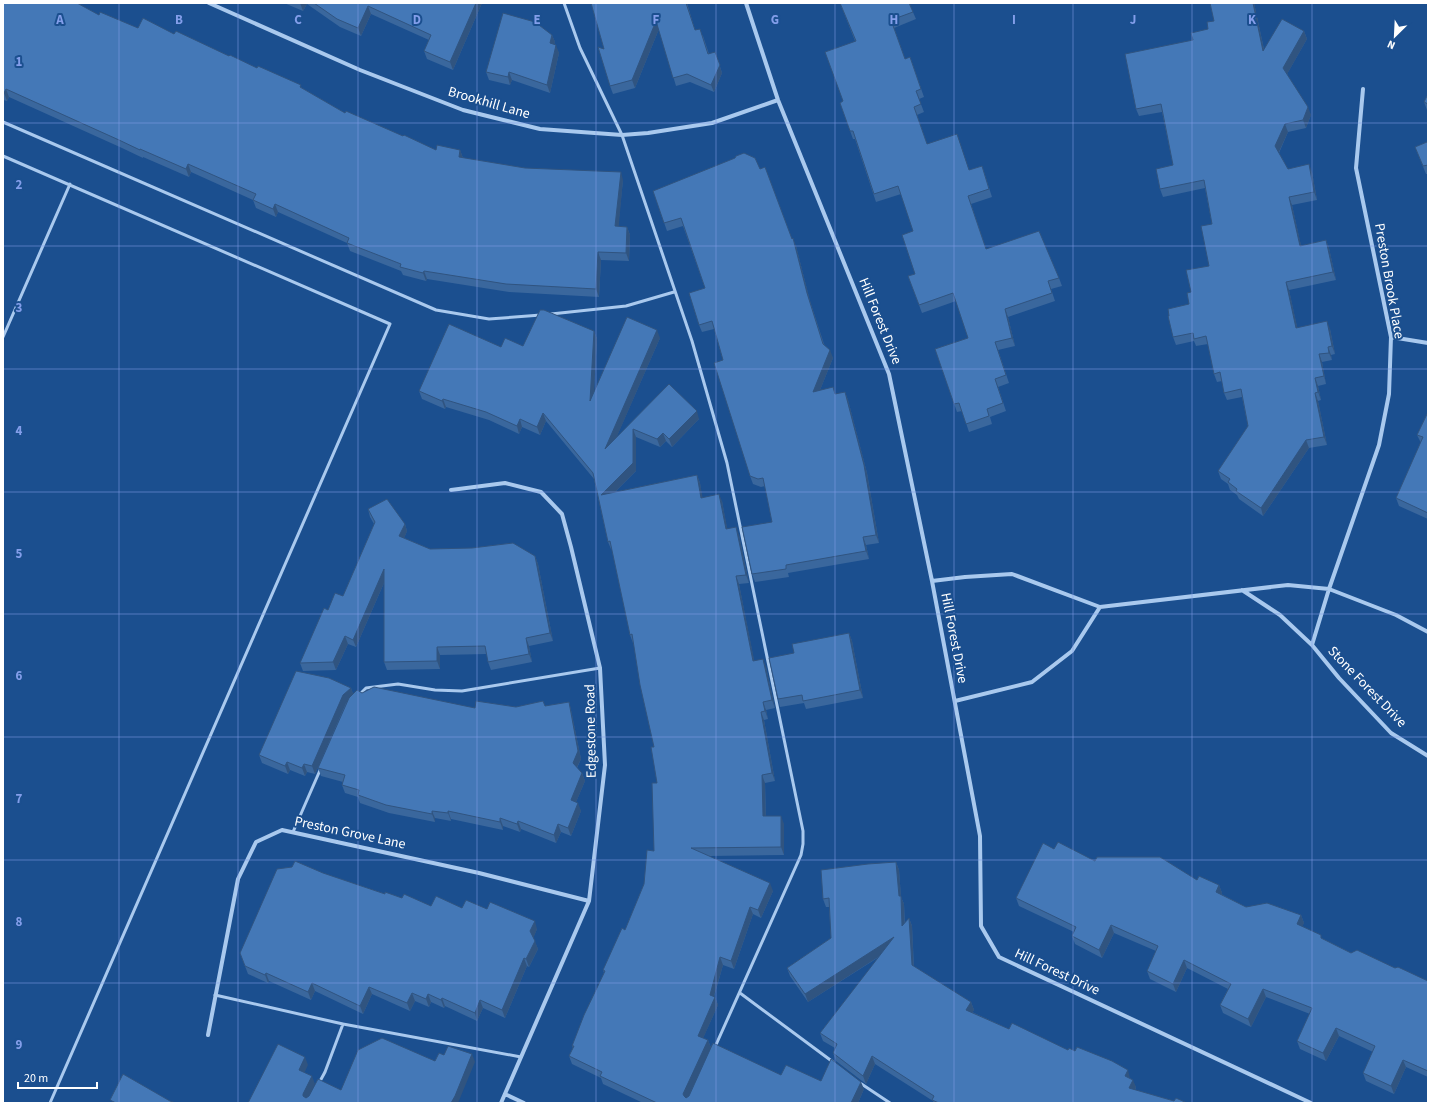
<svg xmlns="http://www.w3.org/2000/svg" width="1431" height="1106" font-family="'Source Sans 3',sans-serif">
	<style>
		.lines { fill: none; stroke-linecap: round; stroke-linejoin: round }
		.service { stroke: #a9c9ee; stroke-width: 3 }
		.minor { stroke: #a9c9ee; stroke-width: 4 }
		.wall { fill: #3a679d }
		.shaded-wall { fill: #305480 }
		.building { fill: #4478b7; stroke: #305480 }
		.grid { fill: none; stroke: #839eea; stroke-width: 1; stroke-opacity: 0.55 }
		.labels { text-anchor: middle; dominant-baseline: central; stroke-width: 4; stroke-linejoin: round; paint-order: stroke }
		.street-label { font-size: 14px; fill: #fff; stroke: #1b4f8f }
		.grid-label { font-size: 13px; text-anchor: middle; font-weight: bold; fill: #839eea; stroke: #1b4f8f; stroke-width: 4; stroke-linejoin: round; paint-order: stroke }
	</style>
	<rect width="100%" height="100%" fill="#1b4f8f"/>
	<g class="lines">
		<!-- service -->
		<path class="service" d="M564,3l16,45 42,87 70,206 35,122 76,368v13l-2,11 -86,192
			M3,122l433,188 53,9 52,-4
			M3,156l387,168 -340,779
			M551,314l75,-8 48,-14
			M3,337l67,-153
			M359,695l7,-7 32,-4 37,6 27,1 138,-23
			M293,832l28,-64
			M740,993l93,69
			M215,995l128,29 178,33
			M319,1083l6,-11 18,-48
			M860,1083l30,20"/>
		<!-- minor -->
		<path class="minor" d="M209,3l151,67 103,40 77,19 82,6 26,-2 64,-10 66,-23
			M746,3l32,97 111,274 43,207 48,255 1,90 18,31 312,146
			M1391,337l37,6
			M451,490l54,-7 36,9 21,22 9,33 29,121 5,97 -16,136 -88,202
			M932,581l33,-4 47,-3 88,33 188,-22 41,4 67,26 32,17
			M1242,590l38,25 32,30 27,33 52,55 37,23
			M1312,645l17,-56 50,-144 10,-51 2,-57 -35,-169 7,-79
			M955,701l77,-19 40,-31 28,-44
			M208,1035l30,-156 18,-37 26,-12 197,43 110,28
			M505,1094l19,9"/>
	</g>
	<!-- wall -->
	<path class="wall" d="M3,3l96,12 39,13 36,6 55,22 73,32 43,25 91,37h24l3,8 62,10 98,12 -5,47h9l3,8 -1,26 -28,-1 -2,37 -90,-5 -82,-13 -1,2 -23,-6 -2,-4 -51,-20 -3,-8 -69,-31 -2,5 -20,-9 -3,-8 -62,-28 -2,5 -46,-20v1l-21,-10 -113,-51 -2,4 -4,-1z
		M284,3h198l-29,67 -26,-11 -3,-8 5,-11 -58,-26 -10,22 -21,-9 -33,-23 -4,7z
		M591,3h96l8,27 8,6 6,18 9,6 4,13 -8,19 -24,-10 -14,4 -17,-57 -24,59 -22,6 -3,-8 -6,-37z
		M840,3h69l7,16 -22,9 11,31 5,-2 14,40 -5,2 5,13 -7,3 10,29 42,26 13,-4 10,31 -21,7 15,45 73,29 3,8 -11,3 4,12 -47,16 7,29 -17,4 11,33 -11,4 8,24 -16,6 2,7 -23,8 -7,-21 -5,1 -22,-63 33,-11 -12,-37 -34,12 -14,-37 7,-2 -2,-43 -12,-37 -25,8 -21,-63h-2l-13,-36 3,-2 12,-60z
		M1210,3h44l10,46 40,-18 3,8 -20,35 24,41 -5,13 -18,4 -9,21 9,16 24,3 5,28 -25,5 9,41 25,-6 3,8 7,32 -47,10 8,37 33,2 5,25 -4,1 1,5 -10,2 4,22 -8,2 3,14 -3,1 9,44 -18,3 -46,68 -24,-17 -2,-4 -7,-5 -2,-6 -7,-5 -3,-8 30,-45 -6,-29 -15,3 -3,-7 -2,-12 -5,1 -3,-8 -6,-30 -12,2 -2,-5 -18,4 -3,-8 16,-33 2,-12 18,-26 3,-42 -7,-36 -42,9 -3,-8 13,-24 -11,-53 -23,4 -3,-7 57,-69 15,-11 6,-8z
		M552,35l3,7 -1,2 5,9 -9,40 -38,-13 -2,5 -21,-5 -3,-8z
		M1428,94v16h-1l-3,-8z
		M1428,139v35h-2l-11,-27 12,-5z
		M760,169l32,70 4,7 14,55 14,43 9,14 -13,32 16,4 9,-2 3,8 19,73 12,70 -13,2 3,14 -81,14 1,4 -34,5 -3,-8 20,-52 -7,-36 -4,1 -8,-3 -3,-8 -27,-116 -9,-31 -12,3 -3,-7 6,-37 -22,-62 -16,5 -14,-40z
		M594,331l3,8 -3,53 66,-54 -44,100 53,-54 30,35 -27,28 -6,-6 -6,6 -24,-10v34l-21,21 82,-17 3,8 2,14 20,4 5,28 12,6 10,48 -10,1 15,77 12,6 9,41 -9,2 2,9 -4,1 11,61 -10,2 1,33 18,8v31l-75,1 64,35 -12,27 -8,-4 -19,55 -11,-4 -9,32h1l3,8 -15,33 5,2 3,8 70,27 40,6 43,8 -6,14h-215l-40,-19 -2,-6 -29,-14 -3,-8 4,-8 -1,-2 32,-73 -1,-3 22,-40 19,-46 10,-33 3,-68 -3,-36 -20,-104h-1l-3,-8 -18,-86h-1l-3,-7 -14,-63 -48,-58 -6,14 -18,-8 -3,7 -30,-14 -43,-13 -1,2 -23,-10 -3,-8 82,-44 22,-1z
		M1428,412v107l-29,-13 -3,-8 25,-55 -4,-8z
		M368,509l37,15 2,7 -3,7 26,11 105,7 3,8 15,77 -24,5 3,16 -41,8 -3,-8 -1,-8 -47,1v14l-53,1 -3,-8v-79l-28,64 -8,-3 -12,26 -33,1 -3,-8 28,-53 15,-14 31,-72 -4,-7z
		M849,633l3,8 11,57 -57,11 -2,-6 -24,4 -2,-8 16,-46z
		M351,688l2,6 9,-1 113,15 41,-1 27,-6 2,5 24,-4 2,8 10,49 -4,9 5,5 3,8 -9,21 5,9 -10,25 -10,-4 -5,11 -35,-14 -1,3 -17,-6v4l-52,-11v2l-16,-3v4l-46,-9 -29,-10 -2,-6 -13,-4 -3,-8 1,-3 -22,-6 -3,-8 29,-66 -32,72 -8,-2 -2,4 -15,-6 -2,4 -26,-11 -3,-8z
		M1054,849l41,12 102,19 22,5 3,8 -1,1 25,13 55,8 3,8 -2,3 21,13 28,14 44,15 33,13v96l-22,-10 -12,27 -28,-13 -3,-8 10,-21 -34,-16 -13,25 -26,-12 -3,-8 13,-27 -44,-17 -15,30 -28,-14 -3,-8 8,-16 -41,-21 -11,24 -26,-13 -3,-8 9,-20 -42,-18 -12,25 -27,-14 -3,-8 2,-4 -55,-26 -3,-8z
		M896,862l3,8 2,27 3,7 1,20 4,-6 3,8 2,41 57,35 3,8 -2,2 37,17 59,21 62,28 6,9 -1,3 39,11 13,2h-253l-1,-2 -58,-37 -9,20 -30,-23 -3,-8 2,-5 -12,-7 -3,-8 59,-76 -71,45 -18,-26 -3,-8 44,-30 -2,-31h-3l-3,-8z
		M323,873l62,21 46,12 31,2 25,1 50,20 -4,9 5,11 -9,18 -2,-1 -22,52 -22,-10 -6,13 -32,-15 -1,2 -13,-6 -2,5 -14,-6 -5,10 -38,-17 -9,20 -48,-23 -4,9 -42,-19 -1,2 -20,-9 -8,-21z"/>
	<!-- shaded-wall -->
	<path class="shaded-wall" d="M300,3h6l1,1 -4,7z
		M476,3h6l-29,67 -3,-8z
		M1253,3h1l12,56 -3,-8z
		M368,6l3,8 -10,22 -3,-8z
		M656,21l3,8 -24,59 -3,-8z
		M1304,31l3,8 -21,37 -3,-8z
		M552,35l3,7 -3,9 -2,-8z
		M556,45l3,8 -9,40 -3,-8z
		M715,52l7,21 -8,19 -3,-7z
		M509,72l3,8 -2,5 -2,-8z
		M6,89l3,8 -2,4 -3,-8z
		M1308,107l3,8 -5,13 -3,-8z
		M1285,124l3,8 -10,22 -3,-8z
		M460,150l3,8 -4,-1z
		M188,164l3,8 -2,5 -3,-8z
		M1309,164l3,8 5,28 -3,-8z
		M621,172l2,8 -5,54 -3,-8z
		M1289,197l3,8 11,49 -3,-8z
		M275,204l3,8 -2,5 -3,-8z
		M627,227l3,8 -1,26 -3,-8z
		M793,238l3,8 14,55 16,51 -19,-59z
		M1326,240l3,8 7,32 -3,-8z
		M598,252l3,8 -2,37 -3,-8z
		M424,271l3,8 -1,2 -3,-8z
		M1286,282l3,8 10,45 -3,-7z
		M1005,309l3,8 7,29 -3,-8z
		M1327,321l3,8 5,25 -3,-8z
		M657,330l3,8 -52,119 -3,-8z
		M594,331l3,8 -4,70 -3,-8z
		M1328,347l3,8 1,5 -3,-7z
		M830,350l3,8 -17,42 -3,-8z
		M1319,354l3,8 4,22 -2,-8z
		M1315,378l3,8 3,14 -3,-8z
		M845,392l3,8 19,73 12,70 -3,-8z
		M1315,393l3,8 9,44 -3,-8z
		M443,399l3,8 -1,2 -3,-8z
		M697,411l2,8 -27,28 -3,-8z
		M543,413l3,8 -6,14 -3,-8z
		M520,419l2,8 -3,7 -2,-8z
		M633,429l3,8v34l-32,32 -3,-8z
		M663,433l3,8 -6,6 -3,-8z
		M1306,440l3,8 -46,68 -2,-8z
		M697,475l3,8 4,22 -3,-7z
		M719,494l3,7 7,36 -3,-8z
		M405,524l2,7 -5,13 -3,-8z
		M736,527l3,8 10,48 -3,-8z
		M863,537l3,8 3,14 -3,-8z
		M535,556l3,8 15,77 -3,-8z
		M384,569l3,7 -31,71 -3,-7z
		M736,576l3,8 17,85 -3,-8z
		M849,633l3,8 11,57 -3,-8z
		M345,636l3,8 -12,26 -3,-8z
		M526,638l3,8 3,16 -3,-8z
		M437,647l3,8v14l-3,-8z
		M763,659l3,8 9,41 -3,-8z
		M351,688l3,8 -8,7 -31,71 -3,-8 31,-71z
		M569,702l2,8 10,49 -6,12 -2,-8z
		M763,702l3,8 2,9 -3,-8z
		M761,712l3,8 11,61 -3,-8z
		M287,762l3,8 -2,4 -3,-8z
		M304,764l3,8 -2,4 -3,-8z
		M582,773l3,8 -11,26 -3,-7z
		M762,775l3,8 1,41 -3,-8z
		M578,803l3,8 -10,25 -3,-8z
		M432,811l3,7v4l-3,-8z
		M448,811l3,8v2l-3,-8z
		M781,816l3,8v31l-3,-8z
		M500,818l3,8v4l-3,-8z
		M518,821l3,8 -1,3 -3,-8z
		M558,824l3,8 -5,11 -2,-8z
		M896,862l3,8 2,27 3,7 1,30 -3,-8 -3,-30z
		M770,883l3,8 -12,27 -3,-8z
		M1219,885l3,8 -3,7 -3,-8z
		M750,907l3,7 -19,55 -3,-8z
		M1301,915l3,8 -4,9 -3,-8z
		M909,918l3,8 2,47 -2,-8z
		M535,921l2,8 -4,10 -3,-8z
		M1111,925l3,8 -12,25 -3,-8z
		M894,937l3,8 -89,57 -3,-8z
		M535,941l3,8 -9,18 -3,-8z
		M720,957l3,8 -11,38 -2,-8z
		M524,958l3,8 -22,52 -3,-8z
		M1184,960l3,8 -11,24 -3,-8z
		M266,973l3,8 -1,2 -3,-8z
		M312,983l3,8 -4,9 -3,-8z
		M369,987l3,7 -9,20 -3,-8z
		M1263,989l3,8 -15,30 -3,-8z
		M412,993l3,8 -5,10 -3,-8z
		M428,994l3,8 -2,5 -3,-8z
		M715,997l3,8 -17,38 -3,-7z
		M442,998l3,8 -1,2 -3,-8z
		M480,1000l3,8 -6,13 -2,-8z
		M971,1002l3,8 -5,8 -3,-8z
		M1336,1028l3,8 -13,25 -3,-8z
		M708,1040l3,8 -25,54 -2,-6 -1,-2z
		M472,1054l3,8 -17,41h-7z
		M872,1056l3,8 -9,20 -3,-8z
		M305,1057l3,8 -6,13 -3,-8z
		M1403,1060l3,7 -12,27 -3,-8z
		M1128,1070l2,8 -5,-2z
		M312,1076l3,8 -9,18 -3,-6v-2z
		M1133,1080l3,7 -4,9 -3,-8z
		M861,1082l3,7 -6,14h-7z"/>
	<!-- building -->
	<path class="building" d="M3,3h74l22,12 1,-3 38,16 5,-10 31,16 2,-3 53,25 1,-1 27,13 1,-2 43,19 -1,2 45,26 1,-2 57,25 1,-1 32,15 1,-5 23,5 -1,7 66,11 96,4 -6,54 12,1 -1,26 -28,-1 -2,37 -90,-5 -82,-13 -1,2 -23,-6 1,-3 -54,-21 2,-5 -74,-34 -2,5 -20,-9 3,-6 -68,-30 -2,5 -46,-20v1l-21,-10 -113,-51 -2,4h-1z
		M314,3h162l-26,59 -26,-11 7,-16 -63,-29 -10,22 -21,-9z
		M591,3h95l9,27 5,-1 8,25 7,-2 5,13 -9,20 -24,-11 -14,4 -17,-57 -24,59 -22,6 -12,-39 6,2z
		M840,3h69l4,9 -22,8 14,39 5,-2 11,32 -5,2 5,13 -7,3 13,37 30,-10 12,36 13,-4 7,23 -21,7 18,53 53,-18 20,47 -11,3 4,12 -47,16 7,29 -17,4 11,33 -11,4 8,24 -16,6 2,7 -23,8 -7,-21 -5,1 -19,-55 33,-11 -15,-45 -34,12 -11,-29 7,-2 -13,-39 11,-4 -15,-45 -24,8 -21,-63h-3l-10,-28 3,-2 -18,-49 31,-11z
		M1210,3h43l10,48 19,-32 22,12 -21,37 25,39 -5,13 -18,4 -10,22 13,23 21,-5 5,28 -25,5 11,49 26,-6 7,32 -47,10 10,46 31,-7 5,25 -4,1 1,6 -10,1 5,22 -9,2 3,14 -3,1 9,44 -18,3 -45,68 -25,-17 1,-2 -9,-7 2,-3 -12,-8 30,-45 -7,-37 -17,4 -4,-21 -6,2 -8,-38 -12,3 -1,-6 -20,4 -5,-21h1l-1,-7 21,-5 -2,-11 4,-1 -5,-22 23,-4 -8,-40 11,-2 -8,-44 -44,9 -4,-20 17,-4 -12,-61 -25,5 -11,-55 68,-14 -2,-7 17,-4 -1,-7 7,-1z
		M503,13l32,9 17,13 -2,8 6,2 -9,40 -38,-13 -1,5 -22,-5z
		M1428,94v10l-4,-2z
		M1428,139v26l-5,1 -8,-19 12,-5z
		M744,153l11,5 5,11 5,-2 27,72 1,-1 14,55 16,51 7,6 -17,42 20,-5 2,7 10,-2 19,73 12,70 -13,2 3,14 -80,14v4l-34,5 -10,-47 30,-5 -9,-44 -5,1 -8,-3 -36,-113 9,-3 -11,-39 -13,4 -10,-32 16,-5 -24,-70 -17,5 -11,-32 82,-33 1,-2z
		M540,310h4l50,21 -4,70 37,-84 30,13 -52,119 64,-65 28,27 -28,28 -6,-6 -6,6 -24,-10v34l-32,32 96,-20 4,23 18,-4 7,35 10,-2 10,48 -10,1 17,85 10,-2 9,41 -9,2 2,9 -4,1 11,61 -10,2 1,41h18v31l-90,1 79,35 -12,27 -8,-3 -19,54 -11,-4 -10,38 5,2 -17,39 10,4 -25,54 1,2 2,2 3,-2 24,-53 68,32 5,-10 35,16 10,-22 30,23 -10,21h-194l-57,-27 2,-4 -33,-16 5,-10h-2l12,-31 21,-44 -2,-1 19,-42 3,2 19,-46 3,-34 7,1 -2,-68h5l-6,-36h3l-14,-62 -8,-51 -2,1 -20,-94 -2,1 -15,-69 -50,-60 -6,14 -17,-8 -3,7 -31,-14 -43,-13 -1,2 -23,-10 30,-67 52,23 4,-9 18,8z
		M1428,412v101l-32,-15 27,-61 -6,-2z
		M387,499l18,25 -6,12 31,13 42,-1 41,-5 22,13 15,77 -24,5 3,16 -41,8 -3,-16 -48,1v14l-53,1v-93l-31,71 -8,-4 -12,26 -33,1 24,-55 4,2 7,-17 8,3 32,-74 -7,-13z
		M849,633l11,57 -57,11 -1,-6 -24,4 -9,-41 25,-5 -2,-9z
		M296,671l33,7 22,10 -8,7 -31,71 -8,-2 -2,4 -15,-6 -2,4 -26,-11z
		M374,687l101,21 1,-7 40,6 27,-6 2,5 24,-4 9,49 -5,12 9,10 -11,27 7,3 -10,25 -10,-4 -4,11 -36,-14 -1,3 -17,-6v4l-52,-11v2l-16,-2v3l-46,-9 -28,-10 1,-5 -17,-5 3,-10 -27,-7 31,-70 8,-8 5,3z
		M1058,842l37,19 2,-4h63l37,23 2,-4 20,9 -3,7 30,15 21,-4 34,12 -4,9 24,11v3l30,15 6,-3 38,18 3,-1 30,14v90l-25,-11 -12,26 -28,-13 12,-27 -39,-18 -13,25 -26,-12 15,-33 -49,-19 -15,30 -28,-14 11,-21 -47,-24 -11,24 -26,-13 11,-25 -47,-21 -12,25 -27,-14 4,-9 -60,-29 27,-55 11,6z
		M295,861l28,12 62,21v-2l17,6 2,-4 27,12 5,-10 26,12 4,-8 21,9 3,-7 45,19 -5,10 5,10 -9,18 -2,-1 -22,52 -22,-10 -5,13 -33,-15 -1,2 -13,-6 -2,5 -14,-6 -5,10 -38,-16 -9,19 -48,-23 -4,9 -42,-19 -1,2 -20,-9 -5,-13 37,-84 15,-2z
		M896,862l3,34h2l1,30 7,-8 3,47 59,37 -5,8 43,19 3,-6 56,27 1,-2 6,3 2,-4 35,14 16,9 -3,6 8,4 -4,8 45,13 2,-3 11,5h-248l-7,-3 2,-4 -62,-40 -9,20 -30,-23 4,-9 -17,-11 74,-96 -89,57 -18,-26 44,-30 -2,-40 -6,1 -2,-29 47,-6z
		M382,1038l53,23 4,-8 5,2 4,-9 24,8 -17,42 -4,7h-203l30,-59 27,13 -6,13 13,6 -9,18v2l3,2 3,-2 9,-17 23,11 17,-40z
		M123,1074l47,27 6,2h-60l-6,-3z"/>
	<!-- grid -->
	<path class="grid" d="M119,3v1100M238,3v1100M358,3v1100M477,3v1100M596,3v1100M716,3v1100M835,3v1100M954,3v1100M1073,3v1100M1192,3v1100M1312,3v1100M3,123h1425M3,246h1425M3,369h1425M3,492h1425M3,614h1425M3,737h1425M3,860h1425M3,983h1425"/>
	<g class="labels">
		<!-- street labels -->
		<g class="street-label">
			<text transform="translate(489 103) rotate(16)">Brookhill Lane</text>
			<text transform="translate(1389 281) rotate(80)">Preston Brook Place</text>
			<text transform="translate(880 321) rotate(68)">Hill Forest Drive</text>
			<text transform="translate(954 638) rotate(79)">Hill Forest Drive</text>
			<text transform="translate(1367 687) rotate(46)">Stone Forest Drive</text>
			<text transform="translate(591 731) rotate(-91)">Edgestone Road</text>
			<text transform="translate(350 833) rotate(12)">Preston Grove Lane</text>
			<text transform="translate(1057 972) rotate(25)">Hill Forest Drive</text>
		</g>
	</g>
	<g class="grid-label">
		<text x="60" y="24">A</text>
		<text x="179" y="24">B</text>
		<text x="298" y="24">C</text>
		<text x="417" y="24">D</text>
		<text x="537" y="24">E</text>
		<text x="656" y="24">F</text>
		<text x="775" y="24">G</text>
		<text x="894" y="24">H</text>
		<text x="1014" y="24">I</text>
		<text x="1133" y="24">J</text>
		<text x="1252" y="24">K</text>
		<text x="19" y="66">1</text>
		<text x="19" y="189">2</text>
		<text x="19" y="312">3</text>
		<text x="19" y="435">4</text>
		<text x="19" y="558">5</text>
		<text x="19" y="680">6</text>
		<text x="19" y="803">7</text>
		<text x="19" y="926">8</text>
		<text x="19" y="1049">9</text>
	</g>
	<!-- border -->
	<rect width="1431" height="1106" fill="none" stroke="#ffffff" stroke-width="8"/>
	<!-- north arrow -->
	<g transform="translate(1395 36) rotate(204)" stroke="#1b4f8f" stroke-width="3" paint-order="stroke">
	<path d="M0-3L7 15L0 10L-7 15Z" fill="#ffffff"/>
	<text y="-6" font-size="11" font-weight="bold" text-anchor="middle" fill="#ffffff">N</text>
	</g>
	<!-- scale -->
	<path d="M18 1082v6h79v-6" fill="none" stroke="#ffffff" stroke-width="2"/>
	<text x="24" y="1082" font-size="12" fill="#ffffff" stroke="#1b4f8f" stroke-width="3" paint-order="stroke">20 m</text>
</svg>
